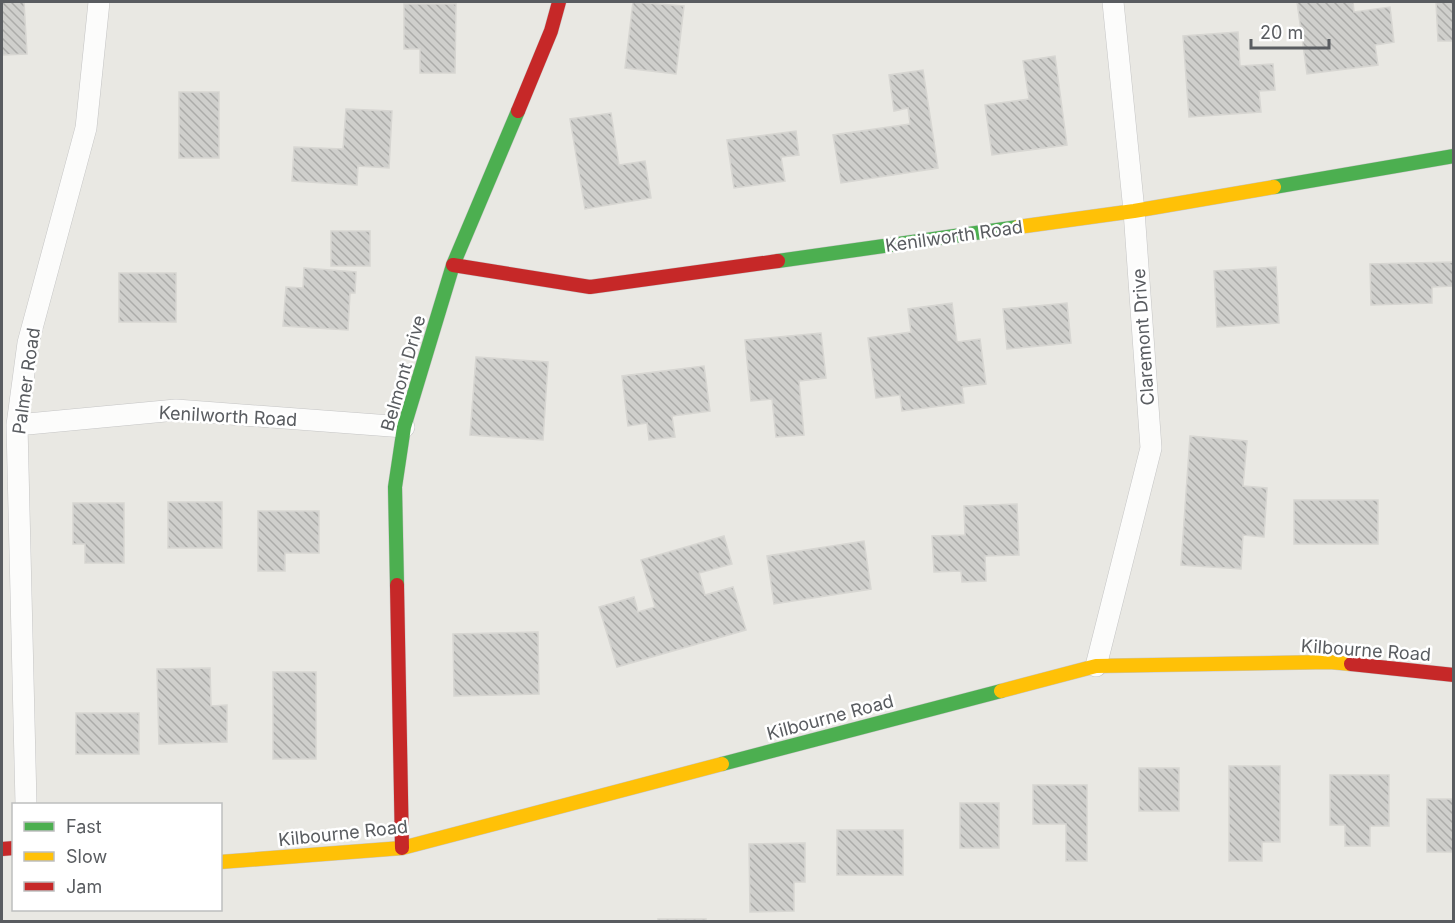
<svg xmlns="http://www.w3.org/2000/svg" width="1455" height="923" font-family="Inter,sans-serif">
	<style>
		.building { fill: url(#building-back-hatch); stroke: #d7d6d2; stroke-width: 1.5 }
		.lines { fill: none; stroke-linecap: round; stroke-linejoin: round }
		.street-casing { stroke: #c5c5c5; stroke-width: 22 }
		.fast-casing { stroke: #c7c6c6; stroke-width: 15 }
		.slow-casing { stroke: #c7c6c6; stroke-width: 15 }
		.jam-casing { stroke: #c7c6c6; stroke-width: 15 }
		.street { stroke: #fcfcfb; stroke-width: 21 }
		.fast { stroke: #4caf50; stroke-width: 14 }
		.slow { stroke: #ffc107; stroke-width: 14 }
		.jam { stroke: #c62828; stroke-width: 14 }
		.labels { text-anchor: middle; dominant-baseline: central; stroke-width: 5; stroke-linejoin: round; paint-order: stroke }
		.street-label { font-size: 18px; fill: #595c60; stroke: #fff }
	</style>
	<defs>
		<pattern id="building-back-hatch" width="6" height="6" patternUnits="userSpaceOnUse" patternTransform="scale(1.5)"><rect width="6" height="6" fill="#cfcfcc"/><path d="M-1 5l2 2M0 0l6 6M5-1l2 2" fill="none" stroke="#ababa9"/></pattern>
	</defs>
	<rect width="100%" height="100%" fill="#e9e8e3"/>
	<!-- building -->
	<path class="building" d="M2,2h22l3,52 -25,1z
		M633,2l51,4 -8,68 -51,-6z
		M1297,2h56l1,10 36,-5 4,35 -19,3 3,20 -71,9z
		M1436,2h18v39h-16z
		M404,4h52l-1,69h-35v-24h-16z
		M1238,32l2,34 33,-2 2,26 -16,1 2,21 -72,5 -6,-81z
		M1055,56l12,89 -75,10 -7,-50 44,-6 -6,-38z
		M923,70l15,98 -97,15 -8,-48 77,-11 -2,-16 -14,3 -5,-36z
		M179,92h40v66h-40z
		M346,109l46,2 -3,57 -31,-2 -1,19 -65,-4 2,-34 49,2z
		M611,113l8,52 26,-4 6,37 -66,11 -15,-90z
		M796,131l3,24 -18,2 4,24 -51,7 -7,-48z
		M331,231h39v35h-39z
		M1453,262v24l-21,1v16l-61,2 -1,-41z
		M1276,267l3,56 -62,4 -3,-56z
		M304,268l52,4 -1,21h-5l-2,37 -65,-4 3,-39 17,1z
		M119,273h57v49h-57z
		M952,303l5,39 23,-3 6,45 -24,3 2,16 -62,8 -2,-16 -24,3 -8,-60 43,-6 -3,-23z
		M1067,303l4,40 -64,6 -4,-40z
		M821,333l5,45 -27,3 5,54 -28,2 -4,-38 -21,2 -6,-61z
		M476,357l72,5 -5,78 -73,-5z
		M704,366l6,45 -38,5 3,21 -26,3 -2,-17 -19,3 -6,-50z
		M1190,436l57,5 -4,45 24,2 -3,49 -21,-2 -2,34 -60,-4z
		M1294,500h84v44h-84z
		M168,502h54v46h-54z
		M73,503h51v60h-39v-19h-12z
		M1017,504l2,51 -34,1 1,25 -24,1 -1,-11 -27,1 -2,-36 33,-1 -1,-29z
		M258,511h61v42h-34v18h-27z
		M724,536l8,28 -33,9 6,22 28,-8 13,43 -129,37 -18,-60 35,-10 4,15 17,-5 -14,-47z
		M864,541l7,48 -97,15 -7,-48z
		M538,632l1,62 -85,2 -1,-62z
		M210,668l1,38 16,-1v37l-68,2 -2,-75z
		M273,672h43v87h-43z
		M76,713h63v41h-63z
		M1229,766h51v76h-18v19h-33z
		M1139,768h40v43h-40z
		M1330,775h59v51h-19v20h-25v-21h-15z
		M1033,785h54v76h-21v-37h-33z
		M1427,799h27v53h-27z
		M960,803h39v45h-39z
		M837,830h66v45h-66z
		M805,843v39h-11v29l-44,1 -1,-68z
		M658,919h48v3h-48z"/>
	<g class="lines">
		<!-- street casing -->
		<g class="street-casing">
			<path id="street" d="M17,425l159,-15 228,17
				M1096,666l55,-218 -17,-237 -21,-209
				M26,804l-9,-379 11,-82 58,-215 13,-126"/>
		</g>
		<!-- fast casing -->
		<g class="fast-casing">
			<path id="fast" d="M1274,187l180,-31
				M778,261l240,-34
				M397,585l-2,-98 9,-60 49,-162 65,-154
				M722,764l279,-73"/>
		</g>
		<!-- slow casing -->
		<g class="slow-casing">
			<path id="slow" d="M1018,227l116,-16 140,-24
				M1001,691l95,-25 234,-4 21,2
				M220,862l182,-14 320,-84"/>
		</g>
		<!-- jam casing -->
		<g class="jam-casing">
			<path id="jam" d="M518,111l33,-80 8,-29
				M453,265l137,22 188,-26
				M397,585l5,263
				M1351,664l103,11
				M2,849l12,-1"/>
		</g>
		<!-- street -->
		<use href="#street" class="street"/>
		<!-- fast -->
		<use href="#fast" class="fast"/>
		<!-- slow -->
		<use href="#slow" class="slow"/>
		<!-- jam -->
		<use href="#jam" class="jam"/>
	</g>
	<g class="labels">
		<!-- street labels -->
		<g class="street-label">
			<text transform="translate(954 236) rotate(-8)">Kenilworth Road</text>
			<text transform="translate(1143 337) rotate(-94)">Claremont Drive</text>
			<text transform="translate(403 373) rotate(-74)">Belmont Drive</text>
			<text transform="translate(26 381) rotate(-82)">Palmer Road</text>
			<text transform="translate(228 416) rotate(3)">Kenilworth Road</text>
			<text transform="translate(1366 650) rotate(4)">Kilbourne Road</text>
			<text transform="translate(830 717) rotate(-15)">Kilbourne Road</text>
			<text transform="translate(343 833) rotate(-6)">Kilbourne Road</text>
		</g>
	</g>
	<!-- border -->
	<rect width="1455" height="923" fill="none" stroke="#595c60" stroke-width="6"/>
	<!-- legend -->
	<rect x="12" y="803" width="210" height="108" fill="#ffffff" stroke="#bdbebf" stroke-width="1.5"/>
	<rect x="24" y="822" width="30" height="9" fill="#4caf50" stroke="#bdbebf" stroke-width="1.5"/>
	<text x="66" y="833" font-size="18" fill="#595c60">Fast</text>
	<rect x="24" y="852" width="30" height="9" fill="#ffc107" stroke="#bdbebf" stroke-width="1.5"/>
	<text x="66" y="863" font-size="18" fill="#595c60">Slow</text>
	<rect x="24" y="882" width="30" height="9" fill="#c62828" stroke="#bdbebf" stroke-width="1.5"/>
	<text x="66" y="893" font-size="18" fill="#595c60">Jam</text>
	<!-- scale -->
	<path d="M1251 39v9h78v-9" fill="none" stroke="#595c60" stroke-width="3"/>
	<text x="1260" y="39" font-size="18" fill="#595c60" stroke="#ffffff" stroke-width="4.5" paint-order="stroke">20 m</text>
</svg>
